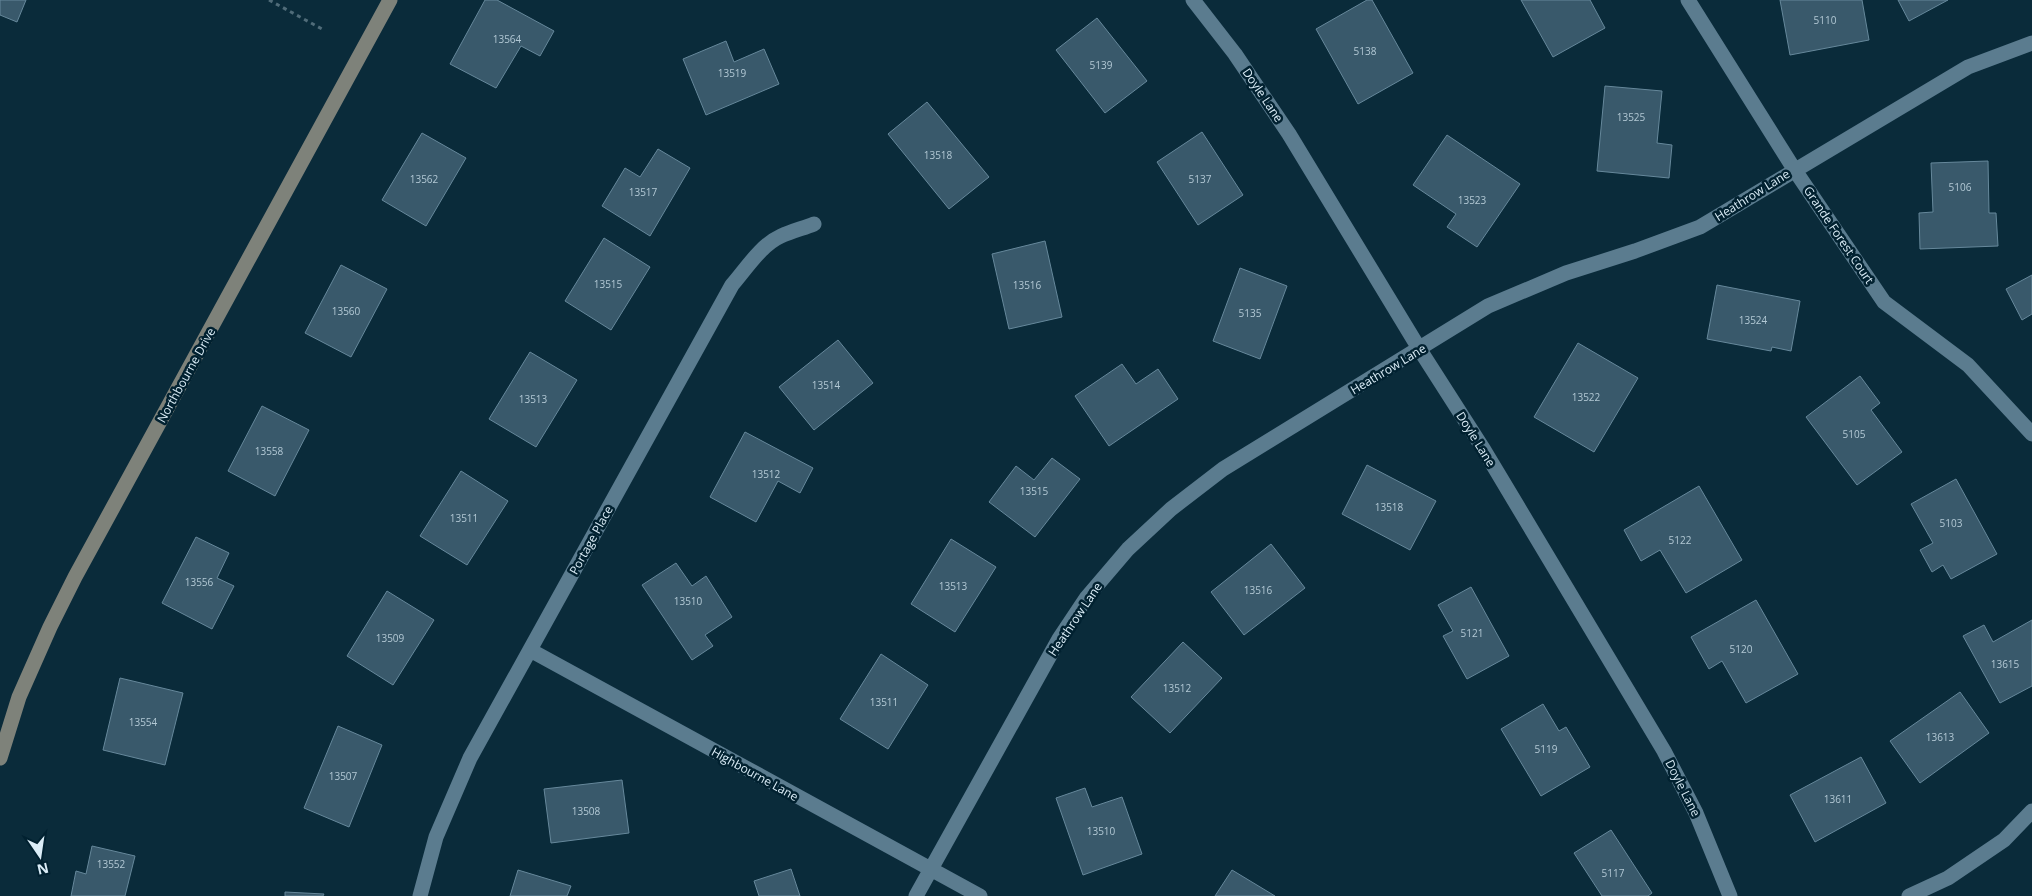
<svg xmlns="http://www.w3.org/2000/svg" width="2032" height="896" font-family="'Open Sans',sans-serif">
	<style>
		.building { fill: #39596b; stroke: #66889b }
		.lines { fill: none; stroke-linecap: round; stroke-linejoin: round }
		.path { stroke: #506c79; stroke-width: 3; stroke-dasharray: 4 4; stroke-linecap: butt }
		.street { stroke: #5b7c8f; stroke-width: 15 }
		.secondary { stroke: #7e827a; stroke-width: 15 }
		.labels { text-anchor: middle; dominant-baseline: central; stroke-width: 5; stroke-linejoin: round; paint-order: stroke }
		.number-label { font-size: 10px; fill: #b2c8d4 }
		.street-label { font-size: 12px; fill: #dbedf7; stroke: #012130 }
	</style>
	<rect width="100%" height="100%" fill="#0a2b3a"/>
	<!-- building -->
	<path class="building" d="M0,0h26l-9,22 -17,-7z
		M485,0h12l57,31 -14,25 -19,-10 -25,42 -46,-24z
		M1367,0h5l41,73 -55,31 -42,-75z
		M1521,0h69l15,28 -52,29z
		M1780,0h82l7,40 -79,15z
		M1898,0h50l-39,21z
		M1097,18l50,63 -42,32 -49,-63z
		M726,41l8,21 30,-13 15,35 -73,31 -23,-56z
		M1605,86l57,5 -5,52 15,2 -3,33 -72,-7z
		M927,102l62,75 -40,32 -61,-75z
		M1202,132l41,63 -45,30 -41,-63z
		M422,133l44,25 -40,68 -44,-26z
		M1447,135l73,49 -43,63 -30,-20 9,-13 -43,-29z
		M658,149l32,19 -40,68 -48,-30 23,-38 15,9z
		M1988,161l1,52h7l2,33 -78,3 -1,-36 14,-1 -2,-49z
		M604,238l46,29 -39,63 -46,-29z
		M1045,241l17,76 -53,12 -17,-75z
		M341,265l46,24 -36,68 -46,-24z
		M1240,268l47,18 -27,73 -47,-18z
		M2032,275v39l-10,6 -16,-31z
		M1717,285l83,16 -9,50 -19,-4 -1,4 -64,-12z
		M838,340l35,43 -59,47 -35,-43z
		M1578,343l60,35 -44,74 -60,-35z
		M530,352l47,28 -41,67 -47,-28z
		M1122,364l14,20 22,-15 20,30 -69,47 -34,-50z
		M1860,376l20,27 -9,7 31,42 -45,33 -51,-68z
		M262,406l47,24 -34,66 -47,-25z
		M745,432l68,36 -13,25 -22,-12 -22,41 -46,-25z
		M1052,458l28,21 -45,58 -46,-35 27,-36 18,14z
		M1367,465l69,36 -26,49 -68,-36z
		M461,471l47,30 -41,64 -47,-29z
		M1956,479l41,75 -46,25 -8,-14 -11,7 -12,-22 13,-7 -22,-39z
		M1699,486l43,74 -56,33 -26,-43 -19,11 -17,-31z
		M196,537l33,16 -12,25 17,8 -22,43 -50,-26z
		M951,539l45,28 -41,65 -44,-28z
		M1271,544l34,44 -61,47 -33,-43z
		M676,563l16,23 14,-10 26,41 -27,18 8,11 -21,14 -50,-75z
		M1471,587l38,69 -42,23 -24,-43 10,-5 -15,-26z
		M387,591l47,29 -41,65 -46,-29z
		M1756,600l42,74 -52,29 -24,-42 -13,8 -18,-32z
		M2032,620v66l-32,17 -37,-67 21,-11 9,17z
		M1183,642l39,36 -52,55 -39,-36z
		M881,654l47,31 -40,64 -48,-30z
		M120,678l63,15 -18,72 -62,-15z
		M1960,692l29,41 -69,50 -30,-42z
		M1543,704l16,27 7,-4 24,40 -49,29 -40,-67z
		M338,726l44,19 -33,82 -45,-19z
		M1861,757l25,46 -71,39 -25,-47z
		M622,780l7,53 -78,10 -7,-54z
		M1085,788l7,19 30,-10 20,57 -59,21 -27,-77z
		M1611,830l41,63 -4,3h-46l-28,-43z
		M92,846l43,10 -10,40h-54l5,-25 10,3z
		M791,869l9,27h-41l-5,-15z
		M518,870l53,16 -4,10h-57z
		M1232,870l43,26h-60z
		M285,892l39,2 -1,2h-38z"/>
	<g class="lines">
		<!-- path -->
		<path class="path" d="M269,0l53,29"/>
		<!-- street -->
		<path class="street" d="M1193,0l42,54 54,80 131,216 64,100 180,301 32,62 34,83
			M1688,0l106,169 90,133 84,63 64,69
			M530,650l450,246
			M420,896l16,-59 34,-79 262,-473c14,-16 29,-40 49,-49 11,-5 23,-8 33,-12
			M916,896l143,-257 28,-42 41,-48 43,-40 52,-40 265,-163 78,-33 69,-22 65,-24 268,-160 64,-24
			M1909,896l39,-18 56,-38 28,-29"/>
		<!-- secondary -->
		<path class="secondary" d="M0,758l19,-61 31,-70 25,-50 315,-577"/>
	</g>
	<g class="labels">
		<!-- number labels -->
		<g class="number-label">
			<text x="1825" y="20">5110</text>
			<text x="507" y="39">13564</text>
			<text x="1365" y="51">5138</text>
			<text x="1101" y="65">5139</text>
			<text x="732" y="73">13519</text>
			<text x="1631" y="117">13525</text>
			<text x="938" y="155">13518</text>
			<text x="424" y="179">13562</text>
			<text x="1200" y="179">5137</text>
			<text x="1960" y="187">5106</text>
			<text x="643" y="192">13517</text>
			<text x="1472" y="200">13523</text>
			<text x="608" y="284">13515</text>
			<text x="1027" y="285">13516</text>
			<text x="346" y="311">13560</text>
			<text x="1250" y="313">5135</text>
			<text x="1753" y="320">13524</text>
			<text x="826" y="385">13514</text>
			<text x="1586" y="397">13522</text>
			<text x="533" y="399">13513</text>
			<text x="1854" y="434">5105</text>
			<text x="269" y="451">13558</text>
			<text x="766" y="474">13512</text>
			<text x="1034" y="491">13515</text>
			<text x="1389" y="507">13518</text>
			<text x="464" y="518">13511</text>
			<text x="1951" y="523">5103</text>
			<text x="1680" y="540">5122</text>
			<text x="199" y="582">13556</text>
			<text x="953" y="586">13513</text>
			<text x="1258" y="590">13516</text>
			<text x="688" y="601">13510</text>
			<text x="1472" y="633">5121</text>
			<text x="390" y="638">13509</text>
			<text x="1741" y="649">5120</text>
			<text x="2005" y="664">13615</text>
			<text x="1177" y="688">13512</text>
			<text x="884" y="702">13511</text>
			<text x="143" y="722">13554</text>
			<text x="1940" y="737">13613</text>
			<text x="1546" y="749">5119</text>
			<text x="343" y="776">13507</text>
			<text x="1838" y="799">13611</text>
			<text x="586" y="811">13508</text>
			<text x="1101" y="831">13510</text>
			<text x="111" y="864">13552</text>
			<text x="1613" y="873">5117</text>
		</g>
		<!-- street labels -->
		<g class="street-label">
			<text transform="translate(1263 95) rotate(56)">Doyle Lane</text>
			<text transform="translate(1752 195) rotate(-32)">Heathrow Lane</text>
			<text transform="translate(1839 235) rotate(56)">Grande Forest Court</text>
			<text transform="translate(1388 369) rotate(-31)">Heathrow Lane</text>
			<text transform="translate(186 375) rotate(-61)">Northbourne Drive</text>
			<text transform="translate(1476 439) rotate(58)">Doyle Lane</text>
			<text transform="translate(591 540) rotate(-61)">Portage Place</text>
			<text transform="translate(1075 619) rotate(-56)">Heathrow Lane</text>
			<text transform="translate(755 774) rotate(29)">Highbourne Lane</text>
			<text transform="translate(1683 788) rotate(63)">Doyle Lane</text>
		</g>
	</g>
	<!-- north arrow -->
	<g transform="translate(40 856) rotate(167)" stroke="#012130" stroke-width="4" paint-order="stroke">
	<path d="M0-4L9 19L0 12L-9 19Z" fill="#dbedf7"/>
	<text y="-8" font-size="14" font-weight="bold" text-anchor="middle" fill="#dbedf7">N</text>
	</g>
</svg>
